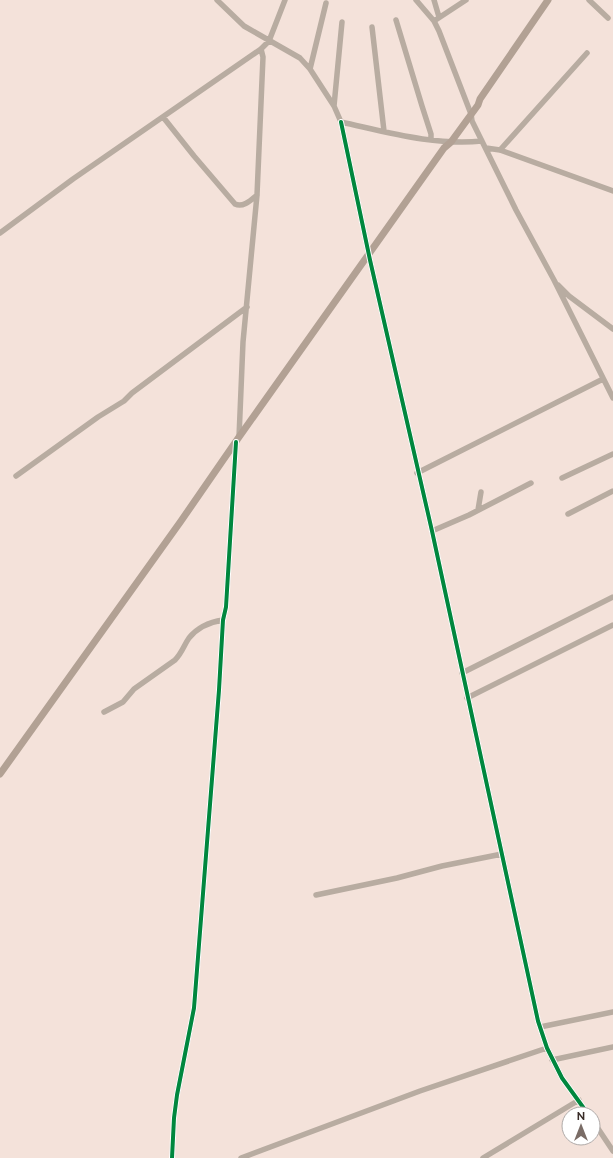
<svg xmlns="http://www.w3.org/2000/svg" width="613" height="1158" font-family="Raleway,sans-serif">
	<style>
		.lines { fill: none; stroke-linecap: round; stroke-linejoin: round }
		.minor { stroke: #b8aca1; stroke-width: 5.5 }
		.major { stroke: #b2a194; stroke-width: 7 }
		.cycleway-casing { stroke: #fff; stroke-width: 6 }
		.cycleway { stroke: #00873e; stroke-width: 4 }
	</style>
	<rect width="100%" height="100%" fill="#f4e2da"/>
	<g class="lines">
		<!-- minor -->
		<path class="minor" d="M217,0l27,26 56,32 10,11 24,37 7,16c46,10 94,24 141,19
			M416,0l18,21 5,10 32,83 1,7 44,89 38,70 59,118
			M434,0l5,17
			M589,0l19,18
			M396,20l26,86 9,28v6
			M434,21l32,-21
			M372,27l12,104
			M310,69l16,-66
			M334,106l8,-84
			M163,117l31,39 41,48c8,4 16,-4 22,-9
			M341,122l29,138 62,271 106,490 9,27 15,30 26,36
			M486,148l14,2 113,41
			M500,150l87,-97
			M0,233l73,-54 188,-130 8,-8 16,-41
			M558,285l11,11 44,33
			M239,437l4,-95 14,-147 6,-138 -2,-8
			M417,473l186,-94
			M16,476l82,-59 26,-16 8,-8 115,-86
			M562,478l51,-24
			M478,510l3,-18
			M568,514l45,-23
			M432,531l37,-16 62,-32
			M462,673l151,-76
			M467,698l146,-73
			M104,712l19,-10 11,-13 41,-29c7,-7 9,-15 14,-22 8,-10 21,-16 34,-18
			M316,895l81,-17 45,-12 60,-12
			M540,1027l73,-15
			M552,1060l61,-13
			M593,1121l20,30
			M172,1158l2,-40 3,-23 17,-87 25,-318 4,-70 3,-13 10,-165
			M241,1158l179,-67 127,-43
			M483,1158l96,-58"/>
		<!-- major -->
		<path class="major" d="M0,774l181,-253 58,-84 205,-289 7,-6 27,-37 2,-6 68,-99"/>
		<!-- cycleway casing -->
		<g class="cycleway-casing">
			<path id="cycleway" d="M341,122l29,138 62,271 106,490 9,27 15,30 26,36
				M172,1158l2,-40 3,-23 17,-87 25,-318 4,-70 3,-13 10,-165"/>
		</g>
		<!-- cycleway -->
		<use href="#cycleway" class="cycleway"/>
	</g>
	<!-- north arrow -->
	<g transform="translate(581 1126)"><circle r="19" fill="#ffffff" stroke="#b0aba9"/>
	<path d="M0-3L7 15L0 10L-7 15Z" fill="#7a6c66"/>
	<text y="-6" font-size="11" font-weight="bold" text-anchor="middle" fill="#392c27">N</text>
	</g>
</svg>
